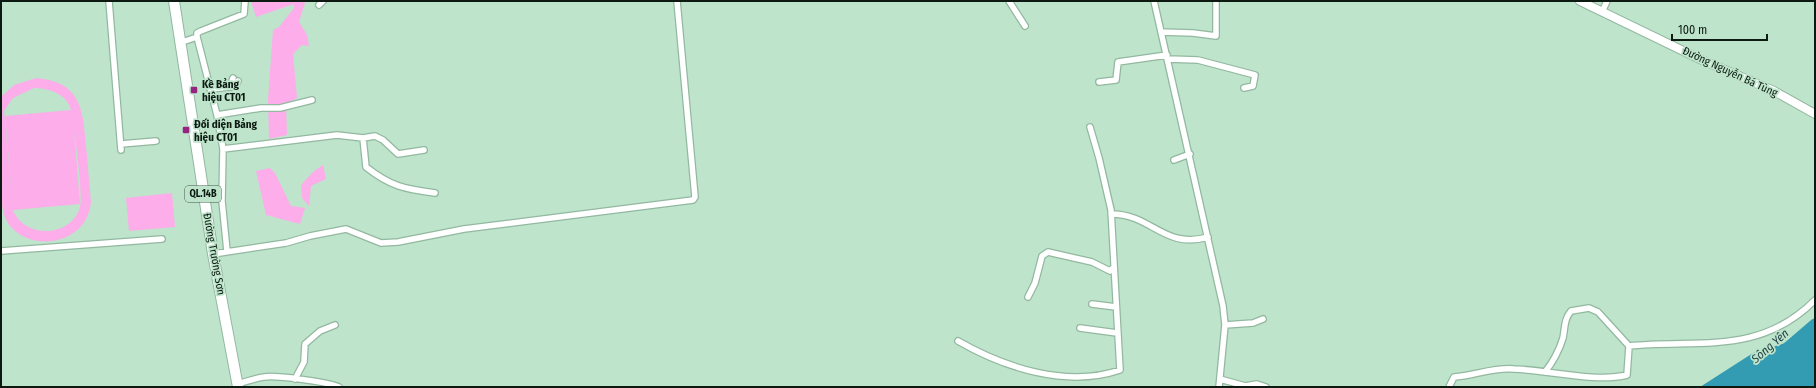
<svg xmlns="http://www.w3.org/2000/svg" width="1816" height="388" font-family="'Fira Sans Condensed',sans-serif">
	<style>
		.green { fill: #fdade9; fill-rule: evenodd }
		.water { fill: #339bb2 }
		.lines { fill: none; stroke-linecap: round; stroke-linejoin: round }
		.river { stroke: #339bb2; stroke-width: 11 }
		.street-casing { stroke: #93b8a0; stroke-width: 8 }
		.secondary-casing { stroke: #93b8a0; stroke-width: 10 }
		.highway-casing { stroke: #93b8a0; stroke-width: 12 }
		.street { stroke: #fff; stroke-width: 5.5 }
		.secondary { stroke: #fff; stroke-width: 8 }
		.highway { stroke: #fff; stroke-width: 10 }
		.poi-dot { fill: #962483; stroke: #bee4cb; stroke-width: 1.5 }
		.labels { text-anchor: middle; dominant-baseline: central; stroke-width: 3.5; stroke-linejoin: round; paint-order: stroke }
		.shield { fill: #bee4cb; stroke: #415749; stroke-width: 1 }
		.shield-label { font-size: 10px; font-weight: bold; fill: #0c1a11 }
		.street-label { font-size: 11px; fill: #0c1a11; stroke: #bee4cb }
		.poi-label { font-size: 11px; font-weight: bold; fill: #0c1a11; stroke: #bee4cb; text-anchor: start }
		.water-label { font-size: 12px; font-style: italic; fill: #1e3c44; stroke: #bee4cb }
	</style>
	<rect width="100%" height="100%" fill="#bee4cb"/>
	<!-- green -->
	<path class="green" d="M251,1h53l1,2 -6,19 8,13 2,11 -7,-1 -9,9 4,44 -11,6 1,31 -18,4 -1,-39 5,-70 6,-3 15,-19v-4l-38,13z
		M36,78c45,4 47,31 50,68 2,18 3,37 5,56 -4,47 -72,53 -87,13 -4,-14 -3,-31 -3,-45 0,-25 0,-49 0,-73l13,-12zM34,88c15,0 33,6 37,22l-66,6 8,93 -9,-98 9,-13zM74,130c2,14 9,66 6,77 -9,31 -56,32 -67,3l67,-6z
		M323,165l3,14 -15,7 -2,20 -7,-8 -1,-13 12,-13z
		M270,168l5,5 16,33 14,2 -5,16 -34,-9 -10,-44z
		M172,193l3,34 -46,4 -3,-33z"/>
	<!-- water -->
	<path class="water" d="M1815,323v64h-115l53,-34 45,-14z"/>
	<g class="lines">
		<!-- river -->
		<path class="river" d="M1787,348l28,-24"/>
		<!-- street casing -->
		<g class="street-casing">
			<path id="street" d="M109,1l12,149
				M1009,1l16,25
				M1154,1l69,305 2,19 -6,62
				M319,5l4,-4
				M1602,12l5,-11
				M1161,32l32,1 23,3v-35
				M197,37l20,78 6,34 -1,52 5,50
				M179,43l18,-6v-4l4,-2 43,-17 1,-13
				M1168,59l30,1 57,15 -2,11 -9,2
				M1099,82l17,-2 2,-18 49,-7
				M230,87h5l3,-6
				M210,89l20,-2 3,-9
				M217,115l44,-7h19l32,-8
				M363,138l3,29c24,19 38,22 69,26
				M121,144l35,-3
				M223,149l114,-14 26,3 12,-2 8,4 15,14 26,-4
				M1174,160l16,-6
				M1111,214c41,0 53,36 97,23
				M1,251l161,-12
				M213,254l73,-11 24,-7 36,-7 35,14 17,-1 66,-13 229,-29 2,-3 -18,-196
				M1028,297l7,-14 7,-27 6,-4 44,10 18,9 4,-4
				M1092,304l24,3
				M1225,325l28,-2 10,-4
				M1080,328l37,5
				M958,341c47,27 109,47 162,29l-9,-160 -12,-52 -9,-31
				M1629,346c70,-7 130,10 186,-46
				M295,379l9,-17 1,-18 15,-13 15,-6
				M1220,379l25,7 12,-2 9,3
				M237,384c9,-2 18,-6 27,-7 11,-2 65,5 75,10
				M1449,387l5,-10c20,-1 39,-10 60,-8 34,1 81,14 113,6l2,-29 -31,-34 -9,-4 -18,3c-7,8 -6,17 -8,27 -4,13 -10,24 -18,34"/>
		</g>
		<!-- secondary casing -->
		<g class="secondary-casing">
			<path id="secondary" d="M1580,1l122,59 72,31 41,23"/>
		</g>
		<!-- highway casing -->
		<g class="highway-casing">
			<path id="highway" d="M174,1l39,253 25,133"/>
		</g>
		<!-- street -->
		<use href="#street" class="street"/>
		<!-- secondary -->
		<use href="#secondary" class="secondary"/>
		<!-- highway -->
		<use href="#highway" class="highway"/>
	</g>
	<!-- markers -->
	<g class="poi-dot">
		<rect x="190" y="86" width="8" height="8" rx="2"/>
		<rect x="182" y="126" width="8" height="8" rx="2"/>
	</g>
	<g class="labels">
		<!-- shield labels -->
		<rect class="shield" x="185" y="186" width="36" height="16" rx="3"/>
		<g class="shield-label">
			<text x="203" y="194">QL.14B</text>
		</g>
		<!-- street labels -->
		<g class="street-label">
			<text transform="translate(1730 72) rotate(25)">Đường Nguyễn Bá Tùng</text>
			<text transform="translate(214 254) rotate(80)">Đường Trường Sơn</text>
		</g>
		<!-- poi labels -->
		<g class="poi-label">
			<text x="202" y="84">Kề Bảng<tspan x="202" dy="13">hiệu CT01</tspan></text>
			<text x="194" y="124">Đối diện Bảng<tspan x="194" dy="13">hiệu CT01</tspan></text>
		</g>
		<!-- water labels -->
		<g class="water-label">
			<text transform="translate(1770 346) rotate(-41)">Sông Yên</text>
		</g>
	</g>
	<!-- border -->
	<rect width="1816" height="388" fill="none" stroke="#0c1a11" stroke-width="4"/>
	<!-- scale -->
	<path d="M1672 34v6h95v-6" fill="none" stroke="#0c1a11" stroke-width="2"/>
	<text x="1678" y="34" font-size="12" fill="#0c1a11" stroke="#bee4cb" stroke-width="3" paint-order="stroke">100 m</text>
</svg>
